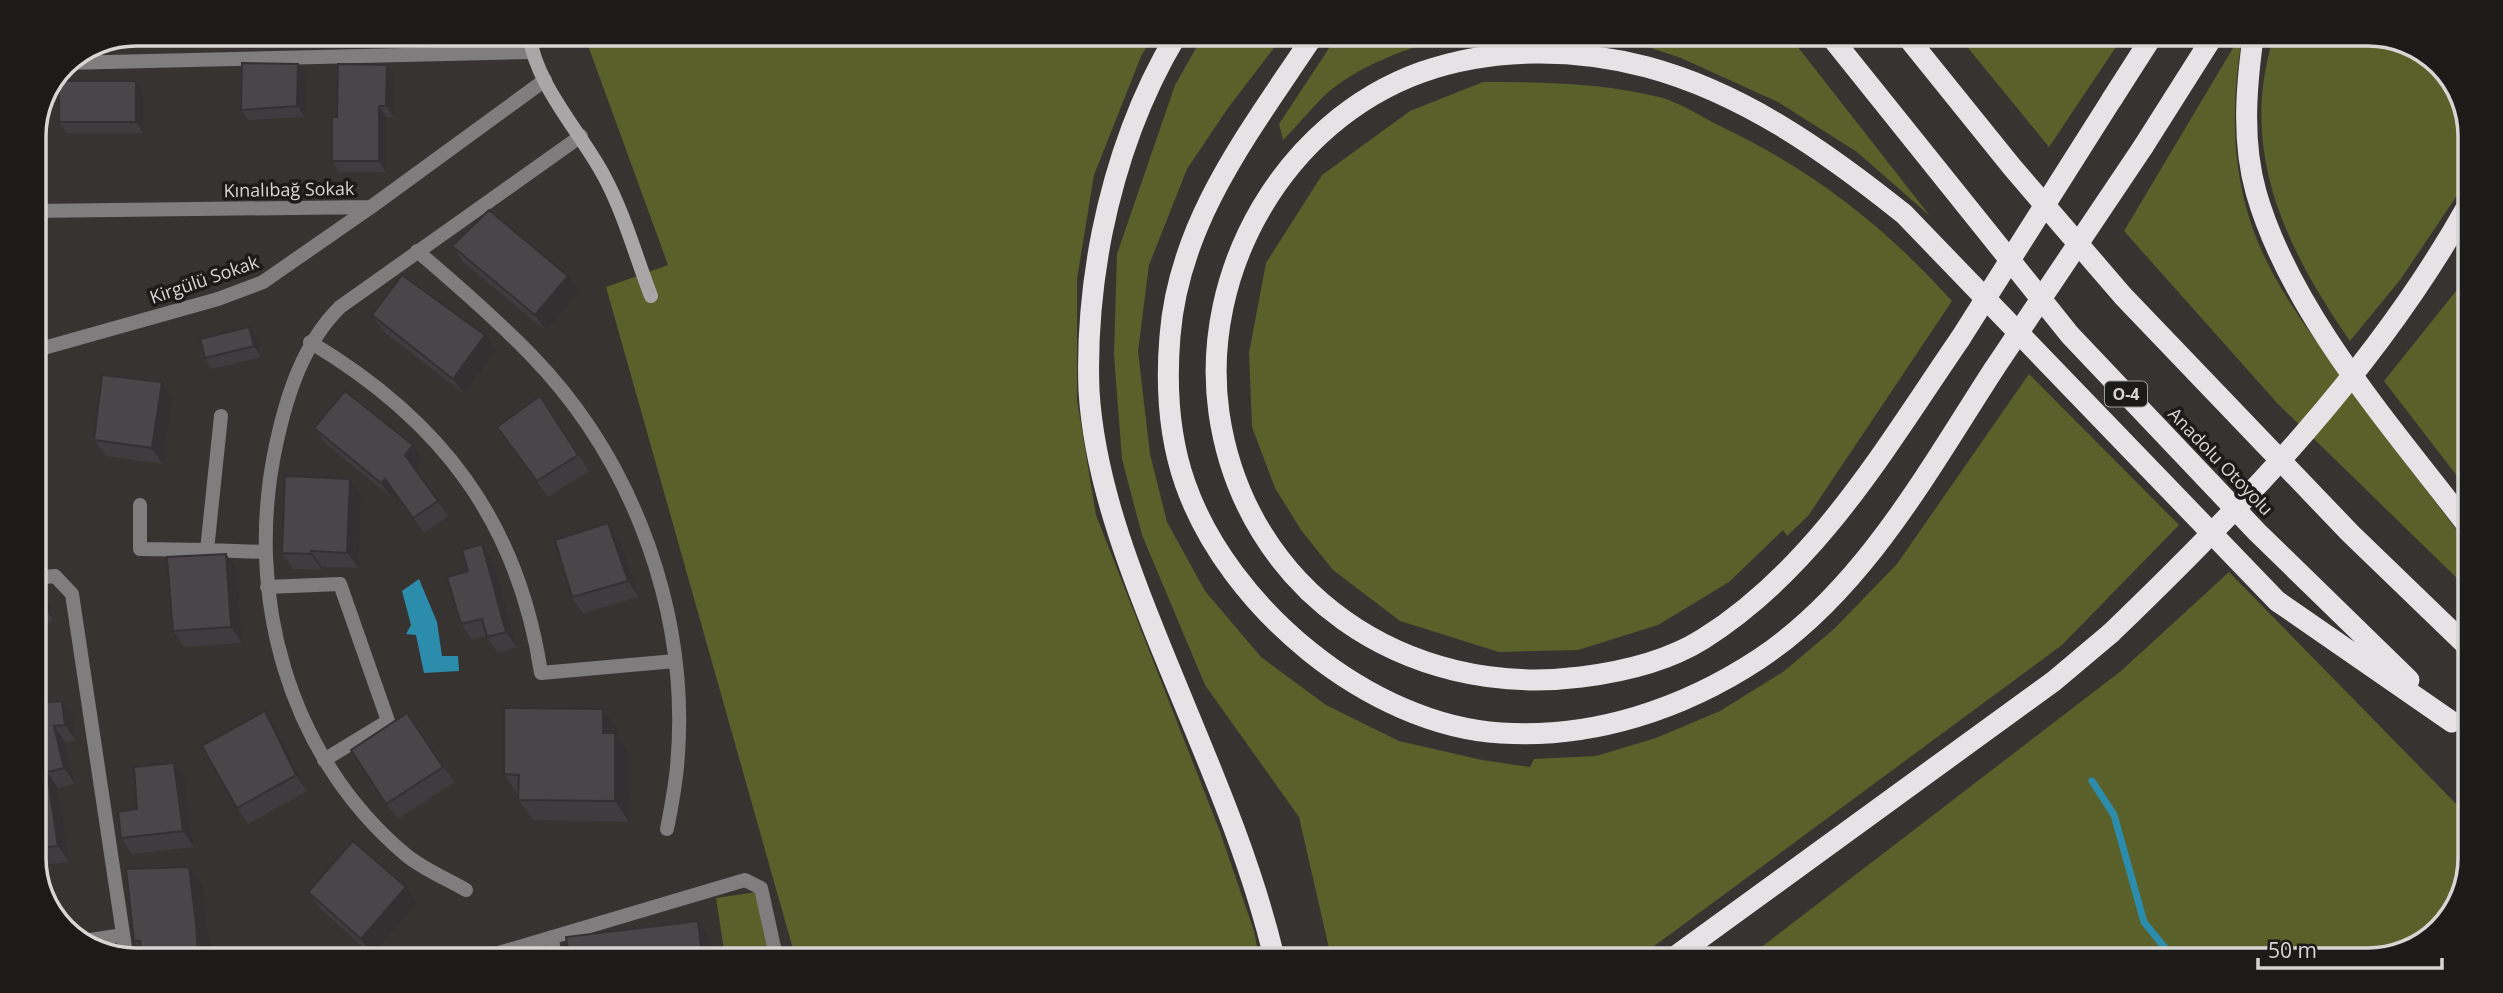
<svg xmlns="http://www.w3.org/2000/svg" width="2503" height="993" font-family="'Open Sans',sans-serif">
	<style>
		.green { fill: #59602a }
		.water { fill: #2c8cac }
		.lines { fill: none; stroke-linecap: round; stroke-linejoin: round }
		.stream { stroke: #2c8cac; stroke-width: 7 }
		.lane { stroke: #7f7d7e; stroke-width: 14 }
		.street { stroke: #7f7d7e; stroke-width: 14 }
		.secondary { stroke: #a9a6a8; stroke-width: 14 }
		.highway { stroke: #e7e2e6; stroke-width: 21 }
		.highway-bridge { stroke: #e7e2e6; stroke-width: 21 }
		.wall { fill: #403b3e }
		.shaded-wall { fill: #343032 }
		.building { fill: #4a4548; stroke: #343032; stroke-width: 2 }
		.labels { text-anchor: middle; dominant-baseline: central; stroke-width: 7; stroke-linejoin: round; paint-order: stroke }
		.shield { fill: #1d1b1a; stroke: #a09e9c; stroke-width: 2 }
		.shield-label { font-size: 16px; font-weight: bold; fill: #d8d6d4 }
		.street-label { font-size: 18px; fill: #d8d6d4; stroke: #1d1b1a }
		.rim { fill: none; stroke: #d8d6d4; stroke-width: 3.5 }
	</style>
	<rect width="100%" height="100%" fill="#373330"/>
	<!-- green -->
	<path class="green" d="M565,34l589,2 -12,18 -48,121 -17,104v121l19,115 123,314 35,102 5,26 -464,-1 -189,-669 62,-22 -82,-225z
		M1203,36h80l-55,72 -41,61 -38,96 -11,86 12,103 17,68 38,69 56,66 65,48 73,36 83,19 48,7 4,-8 62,-3 60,-18 64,-27 63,-39 51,-43 63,-65 132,-190 150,151 -117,120 -424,313 -307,-1 -32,-140 -94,-132 -63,-150 -20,-76 -8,-104 3,-101 58,-169z
		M1337,36h115c-44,12 -94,29 -128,60 -14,14 -27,30 -41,44l-4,-16z
		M1618,37h172l140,179 -73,-64 -79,-50 -97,-44z
		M1960,38h162l-73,109z
		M2239,38h3c-10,60 -11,121 7,179 18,60 58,111 93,160 41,56 82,111 125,166l-1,44 -189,-184 -153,-172z
		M2273,39h128l47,34 21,56v41l-9,21 -60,89 -50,61c-63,-91 -112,-189 -77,-302z
		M1483,82c61,0 120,1 180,16 19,6 39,19 57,28 94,45 162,98 232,175l-144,215 -21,20 -4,-6 -54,52 -71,43 -80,25 -79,2 -99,-31 -67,-51 -32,-40 -26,-42 -23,-61 -3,-74 17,-90 56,-88 88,-64z
		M2468,276l-1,213 -83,-108z
		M2229,572l236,241 -1,78 -39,51 -57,18 -621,-2 374,-287z
		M757,892l14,64h-46l-9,-58z"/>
	<!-- water -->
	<path class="water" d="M419,579l18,43 5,34h16l1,15 -35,2 -8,-38 -10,-1 5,-9 -9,-34z"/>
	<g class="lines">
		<!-- stream -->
		<path class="stream" d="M2092,781l22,34 30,107 30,37"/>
		<!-- lane -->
		<path class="lane" d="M417,251c40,34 78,67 114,104 104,107 160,262 146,412 -2,20 -6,42 -10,62
			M310,342c131,78 208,179 231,331l134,-12
			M221,416l-14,134 59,2
			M140,505v44l67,1
			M33,578l22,-2 17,18 54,360
			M267,587l73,-3 48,137 -64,39
			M466,890c-19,-11 -43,-21 -60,-35 -119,-100 -162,-261 -130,-410 11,-51 27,-101 64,-138l241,-171
			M552,937l2,18
			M84,941l39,-6
			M492,955l253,-75 16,8 15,68"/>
		<!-- street -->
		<path class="street" d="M64,63l467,-11
			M33,211l338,-4 174,-127
			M33,351l185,-52 45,-17 108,-75"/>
		<!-- secondary -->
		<path class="secondary" d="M529,34c7,52 51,97 75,142 20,37 32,81 47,120"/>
		<!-- highway -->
		<path class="highway" d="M1176,36c-36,60 -60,128 -74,197 -10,51 -15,105 -13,158 5,80 33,159 63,234 43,109 95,218 122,332
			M1313,36c-62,94 -134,184 -143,300 -4,48 -1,101 15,147 43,124 184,242 316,250 92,6 182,-24 258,-74 104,-69 169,-188 235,-290
			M1831,37l239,298 187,197 152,148
			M1908,38l104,129 111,129 227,237 116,112
			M2253,38c-7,51 -11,104 3,154 34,120 136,235 211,333
			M2112,99l39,-61
			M2143,147l69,-109
			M1960,339c-75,109 -143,228 -257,300 -35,22 -82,33 -122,38 -175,22 -336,-85 -362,-264 -20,-142 66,-292 203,-341 71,-25 153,-24 225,-5 97,26 181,86 257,147l373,387 175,121
			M1673,958l381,-277 57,-48"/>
		<!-- highway-bridge -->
		<path class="highway-bridge" d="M1960,339l152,-240
			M1994,369l149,-222
			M2111,633c134,-129 267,-266 358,-430"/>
	</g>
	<!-- wall -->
	<path class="wall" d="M305,75v42l-56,3 -8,-10z
		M395,76l-1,41h-8v55h-46l-8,-11 5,-44z
		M136,81l7,10v42h-76l-8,-11z
		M452,246l116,30 11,15 -33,40 -83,-69z
		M372,315l113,20 11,15 -32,44 -81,-63z
		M249,327l8,10 4,20 -49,12 -7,-11z
		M162,382l11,16 -10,66 -57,-8 -12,-16z
		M551,412l38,59 -41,26 -40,-54z
		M314,428l109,32 -8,10 33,46 -24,17 -28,-40 -4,5 -67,-55z
		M350,479l11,16 -2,73 -37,-1v3l-29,-1 -11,-16z
		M619,539l20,58 -56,16 -11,-16z
		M493,560l24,87 -19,6 -12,-17 -14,4 -11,-16 7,-53z
		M237,569l5,74 -58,4 -11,-16z
		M33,588h5l12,15 4,18 -17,4 11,77 25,15 3,24 -11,1 10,42 -17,4 11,74 -35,4z
		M603,709l14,20v7l13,18 -1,68 -96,-2 -15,-20v-5l-14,-21z
		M276,727l31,64 -59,33 -11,-16z
		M418,729l36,53 -56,37 -12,-15z
		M174,763l11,16 9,68 -62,7 -11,-16 16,-29z
		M203,887l8,67h-70v-3l-7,-10z
		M308,892l109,11 -45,52 -52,-47z"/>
	<!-- shaded-wall -->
	<path class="shaded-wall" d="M298,64l7,11v42l-8,-11z
		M387,65l8,11 -1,41 -8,-11z
		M136,81l7,10v42l-7,-11z
		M379,106l7,11v55l-7,-11z
		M568,276l11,15 -33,40 -11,-16z
		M249,327l8,10 4,20 -7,-11z
		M485,335l11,15 -32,44 -11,-15z
		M162,382l11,16 -10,66 -11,-16z
		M413,445l10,15 -8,10 -10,-15z
		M350,479l11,16 -2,73 -12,-15z
		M385,479l11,14 -4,5 -11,-15z
		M608,523l11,16 20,58 -11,-16z
		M482,544l11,16 24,87 -11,-15z
		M311,551l11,16v3l-11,-16z
		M226,554l11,15 5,74 -11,-16z
		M38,588l12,15 4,18 -12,-16z
		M33,620l4,5 13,94 -11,-16 -6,-41z
		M62,701l11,16 3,24 -11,-16z
		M603,709l14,20v7l13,18 -1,68 -14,-21 -12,-68z
		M265,711l11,16 31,64 -11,-16z
		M54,726l11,16 10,42 -11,-16z
		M174,763l11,16 9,68 -11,-16z
		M47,772l11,16 11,74 -11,-16z
		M189,867l14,20 8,67h-13z
		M406,887l11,16 -45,52 -11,-16z
		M698,921l11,16 2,19h-9z"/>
	<!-- building -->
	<path class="building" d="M242,63l56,1 -1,42 -56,4z
		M338,64l49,1 -1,41h-7v55h-47v-44h5z
		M59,81h77v41h-77z
		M489,210l79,66 -33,39 -83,-69z
		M402,275l83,60 -32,44 -81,-64z
		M249,327l5,19 -49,12 -5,-19z
		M102,375l60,7 -10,66 -58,-8z
		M345,391l68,54 -8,10 33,46 -25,17 -28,-39 -4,4 -67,-55z
		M540,396l38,59 -41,26 -40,-54z
		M285,476l65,3 -3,74 -36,-2v3l-29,-1z
		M608,523l20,58 -56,16 -17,-57z
		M482,544l24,88 -19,5 -5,-18 -21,5 -14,-47 21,-6 -6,-21z
		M226,554l5,73 -58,4 -6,-74z
		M33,588h5l4,17 -9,2z
		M33,662l6,41 23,-2 3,24 -11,1 10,42 -17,4 11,74 -25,3z
		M504,708l99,1v24h12v68l-97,-1 1,-25 -15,-1z
		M265,711l31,64 -59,33 -35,-62z
		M407,713l36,54 -57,37 -35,-54z
		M174,763l9,68 -62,7 -3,-26 19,-3 -3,-42z
		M353,841l53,46 -45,52 -53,-47z
		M189,867l7,56 2,31h-57l-1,-13h-6l-8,-72z
		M698,921l4,35 -133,-1 -3,-18z"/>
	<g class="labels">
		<!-- shield labels -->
		<rect class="shield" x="2105" y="381.5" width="42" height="25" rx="5"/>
		<g class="shield-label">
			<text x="2126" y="394">O-4</text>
		</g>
		<!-- street labels -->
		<g class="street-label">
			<text transform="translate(289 189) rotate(-1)">Kınalıbağ Sokak</text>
			<text transform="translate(204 279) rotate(-19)">Kirgülü Sokak</text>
			<text transform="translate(2221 461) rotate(46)">Anadolu Otoyolu</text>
		</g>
	</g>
	<!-- crop -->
	<path d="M0 0H2503V993H0ZM136 46H2368A90 90 0 0 1 2458 136V858A90 90 0 0 1 2368 948H136A90 90 0 0 1 46 858V136A90 90 0 0 1 136 46Z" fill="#1d1b1a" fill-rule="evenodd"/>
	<path class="rim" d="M136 46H2368A90 90 0 0 1 2458 136V858A90 90 0 0 1 2368 948H136A90 90 0 0 1 46 858V136A90 90 0 0 1 136 46Z"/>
	<!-- scale -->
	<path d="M2258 958v10h184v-10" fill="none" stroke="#d8d6d4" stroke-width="3.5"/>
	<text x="2268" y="958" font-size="21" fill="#d8d6d4" stroke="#1d1b1a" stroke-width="5" paint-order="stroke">50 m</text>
</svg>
